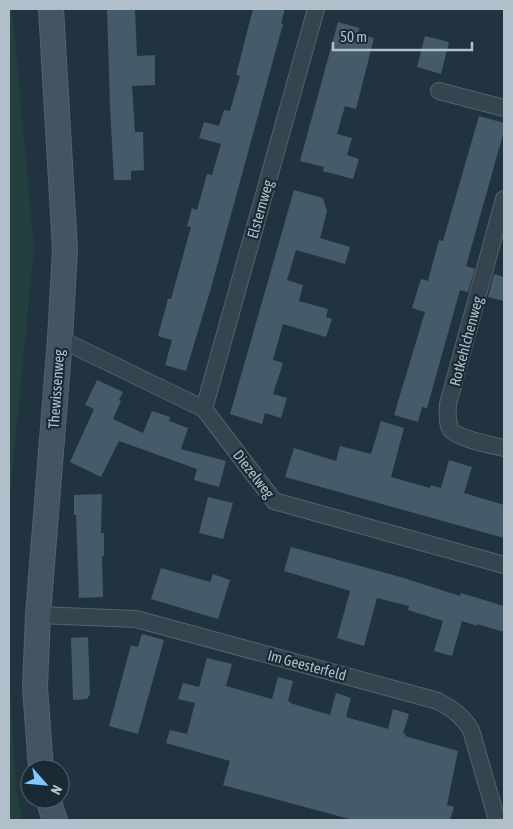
<svg xmlns="http://www.w3.org/2000/svg" width="513" height="829" font-family="'Asap Condensed',sans-serif">
	<style>
		.green { fill: #23403e }
		.building { fill: #465b69 }
		.lines { fill: none; stroke-linecap: round; stroke-linejoin: round }
		.street-casing { stroke: #53626d; stroke-width: 18 }
		.secondary-casing { stroke: #53626d; stroke-width: 26 }
		.street { stroke: #35454f; stroke-width: 16 }
		.secondary { stroke: #435462; stroke-width: 24 }
		.labels { text-anchor: middle; dominant-baseline: central; stroke-width: 4.5; stroke-linejoin: round; paint-order: stroke }
		.street-label { font-size: 15px; fill: #b1bfca; stroke: #1a2a34 }
	</style>
	<rect width="100%" height="100%" fill="#21333f"/>
	<!-- green -->
	<path class="green" d="M9,9h3l22,239 -25,257z
		M9,556l1,128 6,106 7,30h-14z"/>
	<!-- building -->
	<path class="building" d="M107,9h28l2,47 18,-1v30l-23,1 3,46h8l1,38 -13,1v9h-17l-4,-73z
		M253,9h32l-4,14 2,1 -72,264 -25,83 -21,-6 7,-25 -14,-4 10,-37h3l20,-72 -4,-1 5,-18 5,2 10,-36 5,1 9,-31 -22,-6 5,-16 15,4 5,-16 6,1 10,-35 -4,-1z
		M338,22l21,6 -1,6 16,4 -18,71 -11,-3 -8,28 15,4 -5,17 12,4 -6,20 -30,-8 1,-4 -24,-6z
		M425,36l24,6 -8,32 -24,-7z
		M479,116l25,7v8l-38,135 9,3 -7,23 -8,-2 -33,118 -5,-1 -4,15 -24,-7 31,-103 -13,-4 9,-29 7,2 11,-41 4,1z
		M294,190l29,8 4,13 -7,27 30,9 -5,17 -49,-14 -9,30 16,5 -4,16 29,8 -2,8 6,2 -6,18 -43,-13 -10,36 10,3 -10,31 14,4 -6,20 -16,-5 -3,11 -32,-10z
		M494,274l10,3v24l-16,-4z
		M97,380l26,12 -4,8 2,1 -8,18 30,14 9,-22 18,6 -1,4 19,7 -7,21 45,12 -7,26 -25,-7 3,-11 -78,-28 -18,36 -31,-15 24,-53 -9,-4z
		M381,421l23,7 -13,49 39,11 1,-3 10,3 8,-28 23,7 -8,26 40,12v33l-219,-61 9,-29 42,13 4,-15 31,8z
		M102,494l-1,39h3v23h-2l1,41 -24,1 -3,-83h-2v-20z
		M208,497l25,6 -10,36 -24,-6z
		M291,547l113,31 56,18 1,-3 43,13v26l-27,-8v2l-15,-5 -10,35 -18,-5 9,-30 -35,-11 1,-4 -32,-8 -13,48 -27,-8 13,-47 -66,-20z
		M161,568l49,14 3,-8 17,6 -12,39 -67,-20z
		M142,634l22,6 -26,94 -29,-8 22,-81 7,2z
		M88,637l2,57 -3,5 -14,1 -2,-62z
		M207,658l25,6 -6,22 46,13 6,-22 15,4 -5,20 2,1v1l40,12 6,-22 15,5 -5,19 42,12 5,-20 16,5 -6,19 3,1 -1,2 53,15 -11,54 7,2 -4,13h-97l-130,-35 7,-24 -64,-18 4,-13 17,4 8,-31 -17,-4 5,-16 16,4z"/>
	<g class="lines">
		<!-- street casing -->
		<g class="street-casing">
			<path id="street" d="M439,91l65,17
				M504,199l-56,205c0,9 -2,20 4,27 8,8 40,14 52,17
				M60,339l144,70 70,92 230,64
				M204,409l112,-400
				M38,615l98,4 302,82c14,8 25,15 33,29l26,90"/>
		</g>
		<!-- secondary casing -->
		<g class="secondary-casing">
			<path id="secondary" d="M41,769l-6,-82 3,-72 22,-276 5,-90 -14,-240
				M48,799l7,21"/>
		</g>
		<!-- street -->
		<use href="#street" class="street"/>
		<!-- secondary -->
		<use href="#secondary" class="secondary"/>
	</g>
	<g class="labels">
		<!-- street labels -->
		<g class="street-label">
			<text transform="translate(260 209) rotate(-74)">Elsternweg</text>
			<text transform="translate(466 341) rotate(-75)">Rotkehlchenweg</text>
			<text transform="translate(56 389) rotate(-86)">Thewissenweg</text>
			<text transform="translate(254 474) rotate(52)">Diezelweg</text>
			<text transform="translate(307 665) rotate(15)">Im Geesterfeld</text>
		</g>
	</g>
	<!-- border -->
	<rect width="513" height="829" fill="none" stroke="#b1bfca" stroke-width="20"/>
	<!-- north arrow -->
	<g transform="translate(45 784) rotate(117)"><circle r="24" fill="#1a2a34" stroke="#566670"/>
	<path d="M0-4L9 19L0 12L-9 19Z" fill="#81c9ff"/>
	<text y="-8" font-size="14" font-weight="bold" text-anchor="middle" fill="#b1bfca">N</text>
	</g>
	<!-- scale -->
	<path d="M333 42v8h139v-8" fill="none" stroke="#b1bfca" stroke-width="2.5"/>
	<text x="340" y="42" font-size="15" fill="#b1bfca" stroke="#1a2a34" stroke-width="4" paint-order="stroke">50 m</text>
</svg>
